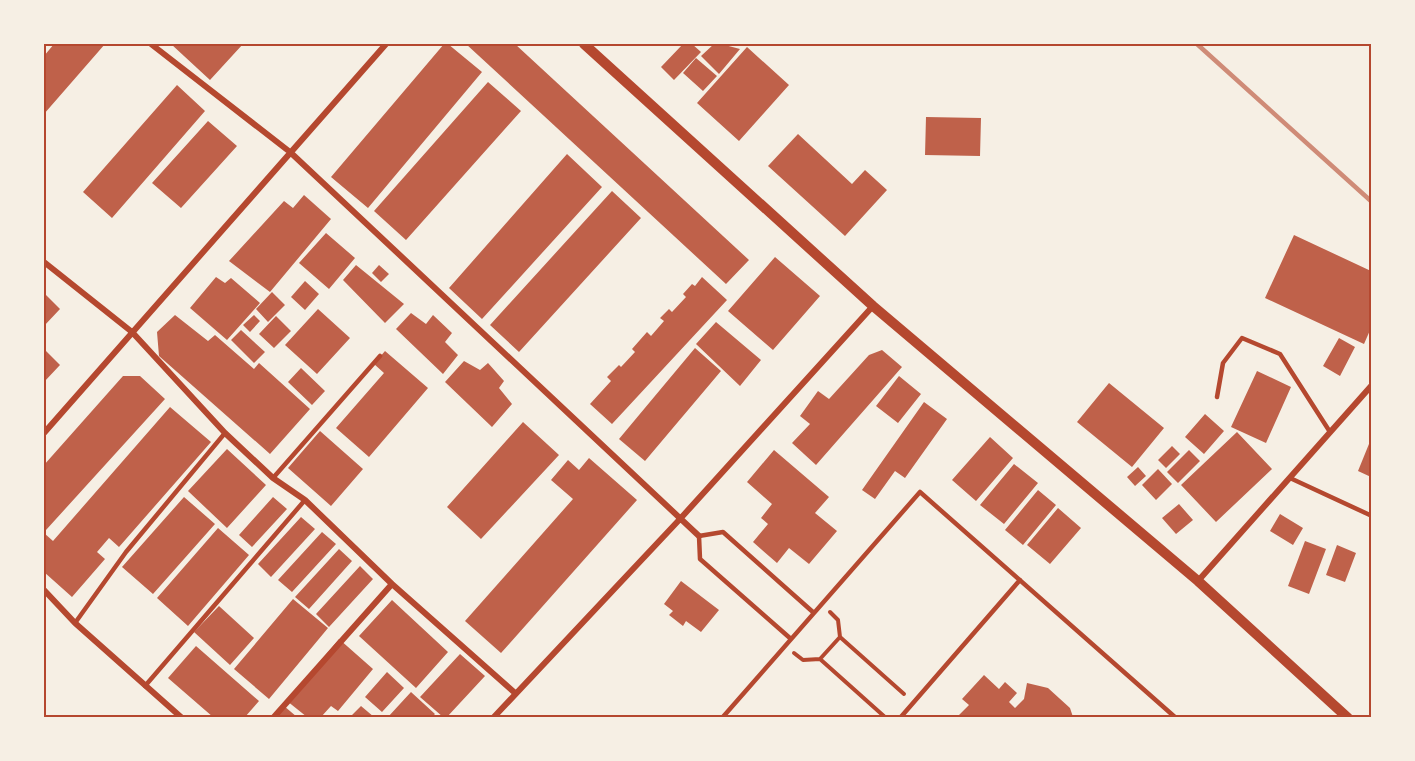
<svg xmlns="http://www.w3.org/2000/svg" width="1415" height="761" font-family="Manrope,sans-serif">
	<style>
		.building { fill: #bf614a }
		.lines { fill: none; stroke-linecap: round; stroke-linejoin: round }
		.path { stroke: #b5482f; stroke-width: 4 }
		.service { stroke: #b5482f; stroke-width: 4.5 }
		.minor { stroke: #b5482f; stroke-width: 6 }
		.tertiary { stroke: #b5482f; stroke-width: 10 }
		.rail { stroke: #cf8b77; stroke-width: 4.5 }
		.neatline { fill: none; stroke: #b5482f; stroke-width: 2 }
	</style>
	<rect width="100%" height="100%" fill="#f6efe4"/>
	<!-- building -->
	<path class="building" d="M54,44h51l-61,70v-58z
		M171,44h72l-33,36z
		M444,44h4l34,28 -114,136 -37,-31z
		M466,44h49l234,216 -23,24z
		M683,44h9l9,8 -27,28 -13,-13z
		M714,44h7l19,5 -21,25 -18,-18z
		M747,47l42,38 -50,56 -42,-38z
		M696,58l21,18 -14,15 -20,-18z
		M488,82l33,29 -115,129 -32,-29z
		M177,85l28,26 -93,107 -29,-26z
		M926,117l55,1 -1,38 -55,-1z
		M208,121l29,25 -56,62 -29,-25z
		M798,134l54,50 13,-14 22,20 -42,46 -77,-70z
		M567,154l35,33 -120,132 -33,-31z
		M612,191l29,27 -122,134 -29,-27z
		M304,195l27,24 -61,73 -41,-31 55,-60 9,7z
		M326,233l29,25 -26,31 -30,-26z
		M1294,235l77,36v57l-7,16 -99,-46z
		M775,257l45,39 -47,54 -45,-39z
		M356,265l48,39 -19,19 -42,-43z
		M379,265l10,9 -8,8 -9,-9z
		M216,277l9,6 6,-5 29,25 -33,37 -37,-32z
		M702,277l25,23 -115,124 -22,-20 21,-23 -4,-4 12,-12 2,2 14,-15 -3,-3 15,-17 4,4 13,-15 -4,-3 9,-9 3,3 14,-15 -3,-3 9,-10 3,2z
		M305,281l14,13 -14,16 -14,-13z
		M272,292l13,13 -17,17 -12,-13z
		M44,293l16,16 -16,17z
		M318,309l32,29 -33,36 -32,-29z
		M411,313l15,11 7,-9 19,18 -7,9 13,13 -15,19 -47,-45z
		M175,315l33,26 7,-6 39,34 5,-6 51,46 -40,45 -111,-98 -2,-24z
		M254,315l6,6 -10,11 -7,-7z
		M276,316l15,15 -17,17 -15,-14z
		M716,322l45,38 -21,26 -44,-42z
		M241,330l24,22 -11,11 -23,-23z
		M1339,338l16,9 -15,29 -17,-10z
		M695,348l26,23 -76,90 -26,-22z
		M44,349l16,16 -16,17z
		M882,350l20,17 -86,98 -24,-22 18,-19 -10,-8 18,-25 11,8 40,-44z
		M385,351l43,37 -59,69 -33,-29 48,-55 -10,-9z
		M464,361l16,9 8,-7 16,18 -5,7 13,16 -20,23 -47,-45z
		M301,368l24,23 -13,14 -24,-23z
		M1257,371l34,16 -25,56 -35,-16z
		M123,376h17l25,23 -119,131 -2,-2v-63z
		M899,376l22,18 -23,29 -22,-17z
		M1109,383l55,45 -32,39 -55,-45z
		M924,402l23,17 -42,59 -10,-7 -20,28 -13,-9z
		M170,407l41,35 -92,105 -10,-9 -12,14 8,7 -33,38 -28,-25v-39l9,8z
		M1205,414l19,17 -20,23 -19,-17z
		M523,422l36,33 -78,84 -34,-32z
		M320,431l43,38 -32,37 -43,-38z
		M1237,432l35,37 -56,53 -35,-37z
		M990,437l23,21 -37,43 -24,-21z
		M1371,439v38l-13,-6z
		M1172,446l8,8 -14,14 -8,-8z
		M227,449l39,36 -39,43 -39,-37z
		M774,450l55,47 -14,16 22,18 -28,33 -20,-16 -12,15 -24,-21 15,-18 -7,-6 11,-14 -25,-22z
		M1189,450l11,11 -22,22 -11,-11z
		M589,458l48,42 -136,153 -36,-32 108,-122 -22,-19 17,-20 11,10z
		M1014,464l24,19 -34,41 -24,-19z
		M1138,467l8,9 -11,10 -8,-9z
		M1158,469l14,15 -16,16 -14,-15z
		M1038,490l18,15 -33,40 -18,-15z
		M184,497l31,27 -62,70 -31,-27z
		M273,497l14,12 -35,38 -13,-12z
		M1179,504l14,16 -17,14 -14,-16z
		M1058,508l23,20 -31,36 -23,-19z
		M1280,514l23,14 -10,17 -23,-14z
		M301,517l14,12 -44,48 -13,-13z
		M218,528l31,27 -61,71 -31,-28z
		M322,532l14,12 -44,48 -14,-12z
		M1305,541l21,8 -17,45 -21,-8z
		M1337,545l19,8 -11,29 -19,-7z
		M339,549l13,12 -43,48 -14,-12z
		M360,566l13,13 -44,48 -13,-13z
		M681,581l38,29 -18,22 -15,-11 -3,5 -14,-11 4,-4 -9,-7z
		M293,599l35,29 -59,71 -35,-30z
		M392,600l56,52 -32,36 -57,-52z
		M219,606l35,32 -24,27 -36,-33z
		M339,639l34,30 -35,42 -7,-5 -10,11h-14l-20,-16z
		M196,646l63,55 -14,16h-32l-45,-39z
		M460,654l25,22 -38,41h-4l-23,-20z
		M387,672l17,16 -22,24 -17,-15z
		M984,675l15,14 6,-7 12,11 -8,9 6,6 9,-9 3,-16 21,5 22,20 3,9h-116l12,-12 -7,-6z
		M411,692l24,22 -3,3h-44z
		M284,706l13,11h-24z
		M361,706l13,11h-24z"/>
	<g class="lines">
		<!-- path -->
		<path class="path" d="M830,612l8,8 2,17
			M794,653l9,7 17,-1
			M886,718l-66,-59 20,-22 64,57"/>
		<!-- service -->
		<path class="service" d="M1217,397l6,-34 19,-25 38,16 50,78
			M273,478l107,-122
			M1290,478l82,38
			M75,623l51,-71 99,-119
			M791,639l-91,-80 -1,-23 24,-4 91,81
			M145,686l160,-186
			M722,718l198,-226 256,226
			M900,718l120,-138"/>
		<!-- minor -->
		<path class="minor" d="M151,44l139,108 409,384
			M44,262l88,70 93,101 48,45 32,22 87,84 123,109
			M44,433l342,-389
			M1198,581l174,-196
			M44,590l31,33 107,95
			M273,718l119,-134
			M493,718l187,-199 193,-213"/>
		<!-- tertiary -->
		<path class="tertiary" d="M584,44l289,262 325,275 150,137"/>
		<!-- rail -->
		<path class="rail" d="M1197,44l175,158"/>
	</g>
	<!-- border -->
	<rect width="1415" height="761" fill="none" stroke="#f6efe4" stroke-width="90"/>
	<rect x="45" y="45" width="1325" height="671" class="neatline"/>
</svg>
